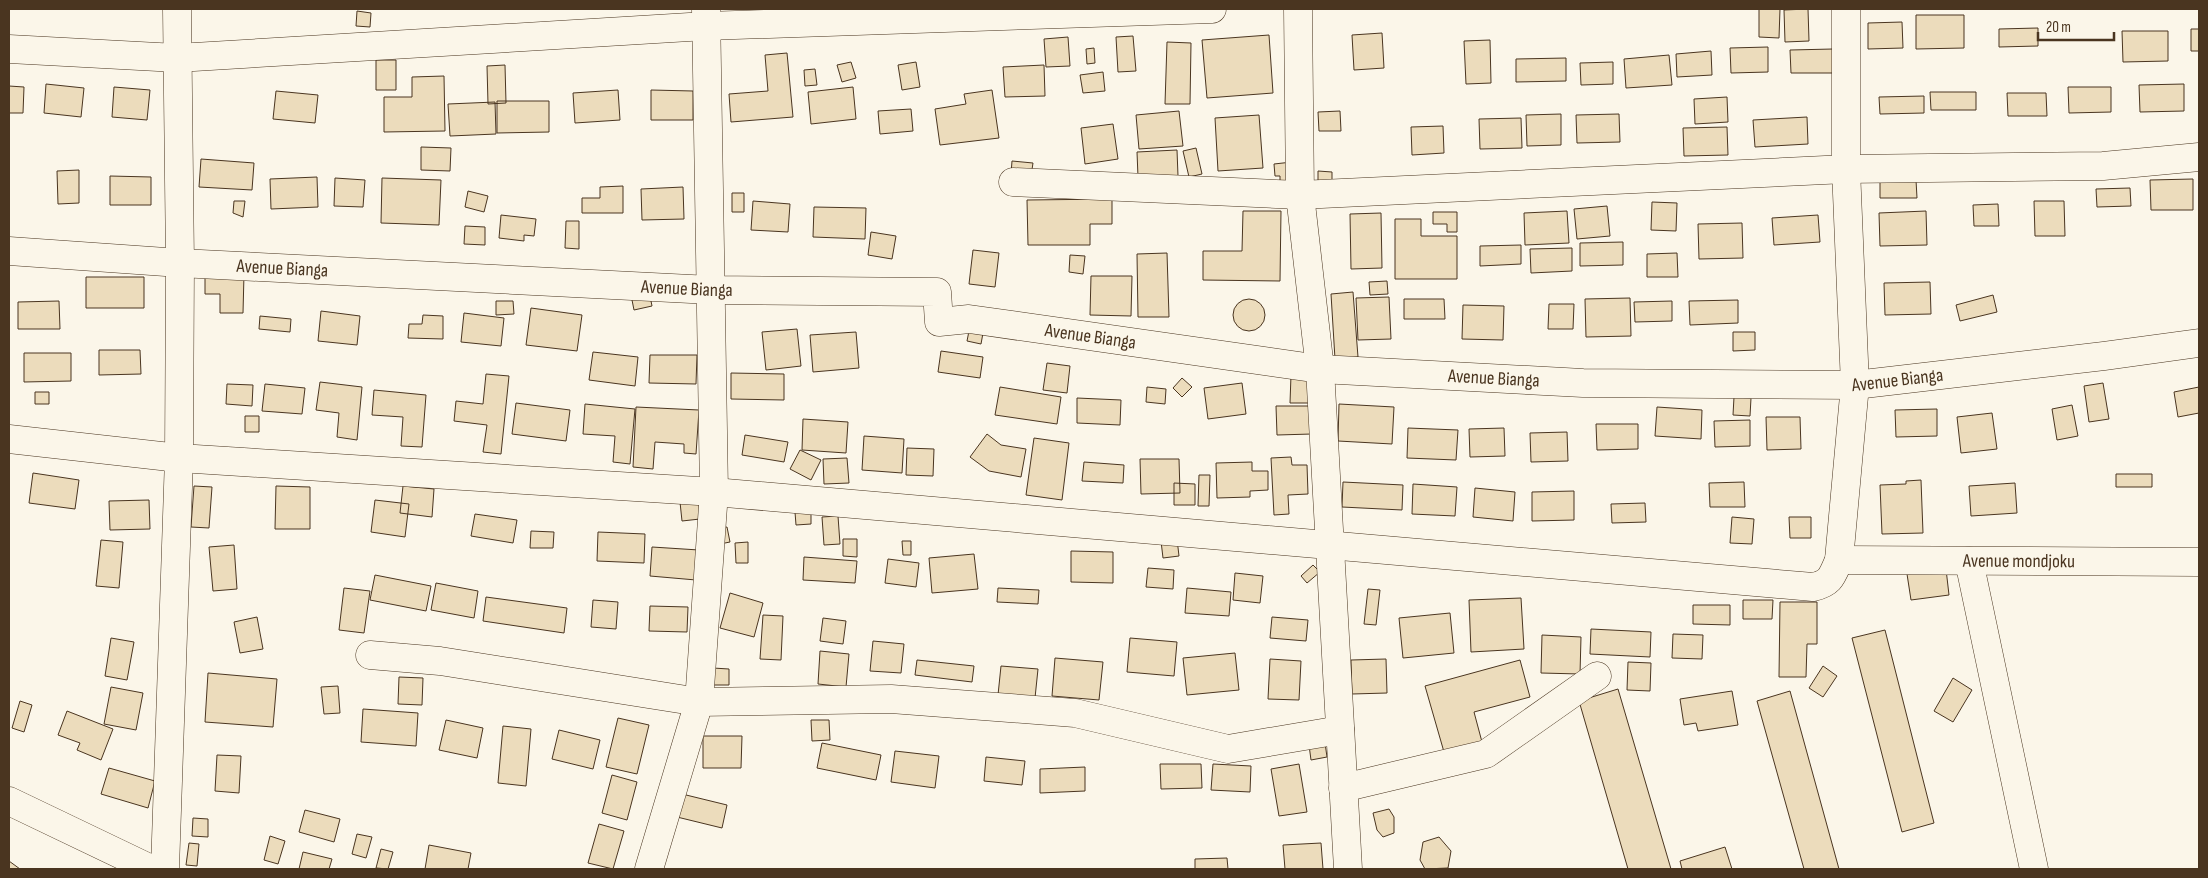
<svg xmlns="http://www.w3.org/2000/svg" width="2208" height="878" font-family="'Sofia Sans Condensed',sans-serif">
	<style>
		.building { fill: #ecdcbc; stroke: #4a3520 }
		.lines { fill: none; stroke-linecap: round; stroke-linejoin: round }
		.minor-casing { stroke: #4a3520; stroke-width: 29 }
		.minor { stroke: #fbf6e9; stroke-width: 28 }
		.labels { text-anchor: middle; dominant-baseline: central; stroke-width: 4; stroke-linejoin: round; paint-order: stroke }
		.street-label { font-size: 19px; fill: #4a3520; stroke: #fbf6e9 }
	</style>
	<rect width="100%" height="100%" fill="#fbf6e9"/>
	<!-- building -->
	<path class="building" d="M1759,9h21l-1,29 -20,-1z
		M1808,9l1,32 -24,1 -1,-32z
		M357,11l14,2 -1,14 -14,-1z
		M1916,15h48v33l-48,1z
		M1902,22l1,26 -35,1v-26z
		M2038,28v18l-39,1v-18z
		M2191,29h8v22h-8z
		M2122,31h46v30l-45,1z
		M1382,33l2,35 -30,2 -2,-35z
		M1269,35l4,58 -66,5 -5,-58z
		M1133,36l3,35 -18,1 -2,-35z
		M1068,37l2,29 -24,1 -2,-28z
		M1490,40l1,43 -25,1 -2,-43z
		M1167,42l24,1 -1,61h-25z
		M1768,47v25l-37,1 -1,-25z
		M1094,48l1,15 -8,1 -1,-15z
		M1833,49l1,24h-43l-1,-23z
		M1711,51l1,24 -35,2 -1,-23z
		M787,53l6,64 -62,5 -2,-28 39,-3 -3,-36z
		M1669,55l3,30 -46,3 -2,-29z
		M1566,58v23l-50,1v-23z
		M376,60h20v30h-20z
		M851,62l5,16 -14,4 -5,-17z
		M916,62l4,25 -18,3 -4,-25z
		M1613,62v22l-32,1 -1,-22z
		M505,65l1,38 -18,1 -1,-38z
		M1044,65l1,31 -40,1 -2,-30z
		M815,69l2,16 -12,1 -1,-16z
		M1103,72l2,19 -22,2 -3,-18z
		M444,76l1,55 -61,1v-35h28v-20z
		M46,84l38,4 -3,29 -37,-4z
		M2184,84v27l-44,1 -1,-27z
		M9,86l15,1 -1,26h-14z
		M114,87l36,3 -3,30 -35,-3z
		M853,87l3,32 -45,5 -3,-32z
		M2068,87h43v25l-42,1z
		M618,90l2,30 -45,3 -2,-30z
		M651,90l42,1v29h-42z
		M992,90l7,48 -59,7 -5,-36 31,-5 -2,-10z
		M276,91l42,4 -3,28 -42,-4z
		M1930,92h46v18h-45z
		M2007,93h39l1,23h-39z
		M1924,96v17l-44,1 -1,-17z
		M1727,97l1,25 -33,2 -1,-25z
		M497,101h52v31l-52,1z
		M495,102l1,32 -46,2 -2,-32z
		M911,109l2,22 -33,3 -2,-23z
		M1179,111l4,35 -44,3 -3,-34z
		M1340,111l1,20h-22l-1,-19z
		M1561,114v31l-34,1 -1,-31z
		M1619,114l1,28 -43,1 -1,-28z
		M1259,115l4,53 -45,3 -3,-53z
		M1807,117l1,27 -53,3 -2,-27z
		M1521,118l1,30 -42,1 -1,-30z
		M1113,124l5,35 -33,5 -4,-36z
		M1443,126l1,27 -32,2 -1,-28z
		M1727,127l1,28 -44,1 -1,-28z
		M421,147l30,1 -1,23 -29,-1z
		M1196,148l6,26 -13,3 -6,-26z
		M1177,150l1,26 -40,1 -1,-25z
		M201,159l53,4 -2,27 -53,-3z
		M1012,161l21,2 -2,13 -20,-2z
		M1292,162l2,21 -14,2v-9h-5l-1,-12z
		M79,170v33l-21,1 -1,-33z
		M1318,171l14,1v13h-14z
		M110,176l41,1v28h-41z
		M317,177l1,30 -47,2 -1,-30z
		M335,178l30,2 -2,27 -29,-1z
		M382,178l59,2 -2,45 -58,-2z
		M2193,179v31h-42l-1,-30z
		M1916,180l1,18h-37v-17z
		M623,186v27h-41v-15h18v-11z
		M683,187l1,32 -42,1 -1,-31z
		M2130,188l1,18 -34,1 -1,-18z
		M468,191l20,5 -4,16 -19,-5z
		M732,193h12v19h-12z
		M1112,199v25h-22v21h-62l-1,-45z
		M234,201h11l-2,16 -10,-4z
		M753,201l37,3 -2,28 -37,-2z
		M2034,201h30l1,35h-30z
		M1652,202l25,1 -1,28 -25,-1z
		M1998,204l1,22h-25l-1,-21z
		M1607,206l3,30 -33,3 -3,-30z
		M814,207l52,1 -1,31 -52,-2z
		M1243,211h38l-1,70 -77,-1v-29h39z
		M1567,211l2,32 -44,2 -1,-32z
		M1926,211l1,34 -47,1 -1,-33z
		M1433,212h24v20h-10v-8h-14z
		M1381,213l1,55 -31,1 -1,-55z
		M501,215l35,4 -2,17 -10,-1v6l-25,-3z
		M1818,215l2,27 -46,3 -2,-27z
		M1395,219h26v17h36v43h-62z
		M566,221h13v28l-14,-1z
		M1742,223l1,35 -44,1 -1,-35z
		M465,226l20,1v18l-21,-1z
		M871,232l25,4 -4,23 -24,-4z
		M1623,242v23l-43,1v-23z
		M1521,245v19l-41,2v-20z
		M1572,248v23l-41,2 -1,-24z
		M973,250l26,3 -4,34 -26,-3z
		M1167,253l2,64h-31l-1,-63z
		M1677,253l1,24h-31v-23z
		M1070,255l15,1 -2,18 -14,-2z
		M205,273l39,1 -1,39h-23v-19h-15z
		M1091,276h41l-1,40 -41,-1z
		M86,277h58v31h-58z
		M1387,281l1,13 -18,1 -1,-13z
		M1930,282l1,32 -46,1 -1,-32z
		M649,291l3,15 -18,4 -3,-15z
		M1353,292l5,65 -23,2 -4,-65z
		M1993,295l4,17 -37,9 -4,-16z
		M1389,297l2,42 -33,1 -2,-42z
		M1630,298l1,38 -45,1 -1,-38z
		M1404,299h40l1,20h-41z
		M1233 315a16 16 0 1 1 32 0a16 16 0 1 1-32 0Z
		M1738,300v23l-48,2 -1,-24z
		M59,301l1,28h-42v-27z
		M496,301h17l1,13 -18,1z
		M1672,301v20l-37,1 -1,-20z
		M1549,304h25l-1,25h-25z
		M1463,305l41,1 -1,34 -41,-1z
		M531,308l51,7 -5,36 -51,-6z
		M321,311l39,5 -3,29 -39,-4z
		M464,313l40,5 -3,28 -40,-4z
		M423,315l20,1v23l-35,-1 1,-14h13z
		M260,316l31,3 -1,13 -31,-3z
		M797,329l4,37 -35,4 -4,-38z
		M969,331l14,2 -2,11 -14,-3z
		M856,332l3,36 -46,4 -3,-37z
		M1733,332h22v18l-22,1z
		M99,350h41l1,24 -42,1z
		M941,351l42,6 -3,21 -42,-6z
		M593,352l45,5 -3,29 -46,-6z
		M24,353h47v28l-47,1z
		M650,355h47l-1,29 -47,-1z
		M1047,363l23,3 -3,27 -24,-3z
		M731,373l53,1v26l-53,-1z
		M486,374l23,2 -8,78 -18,-2 4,-27 -33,-4 2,-20 27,3z
		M1291,375l20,1 -1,27h-20z
		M1182,378l10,9 -10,10 -9,-9z
		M320,382l42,5 -5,53 -20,-3 2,-24 -23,-3z
		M1242,383l4,31 -38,5 -4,-31z
		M2103,383l6,36 -20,3 -5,-36z
		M227,384l26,1 -1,21 -26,-2z
		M265,384l40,4 -3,26 -40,-3z
		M1000,387l61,10 -4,27 -62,-9z
		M1147,387l19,2 -1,15 -19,-2z
		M2199,387v26l-21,4 -4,-25z
		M374,390l52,5 -4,52 -21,-1 2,-29 -31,-2z
		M35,392h14v12h-14z
		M1734,397l17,1 -1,18 -17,-1z
		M1077,398l44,2 -1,25 -43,-2z
		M516,403l54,7 -4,31 -54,-7z
		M585,404l50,5 -5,55 -17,-2 2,-26 -32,-2z
		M1339,404l55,3 -2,37 -54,-3z
		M2072,405l6,31 -21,4 -5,-31z
		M1276,406h35l1,28 -35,1z
		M636,407l63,3 -3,44 -12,-1v-9l-29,-2 -2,27 -20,-2z
		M1657,407l45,3 -1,29 -46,-3z
		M1937,409v27l-41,1 -1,-27z
		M1992,413l5,36 -36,4 -4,-36z
		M245,416h14v16h-14z
		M1766,417h34l1,32 -34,1z
		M803,419l45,3 -2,31 -44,-3z
		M1750,420v26l-35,1 -1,-26z
		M1596,424h42v25l-41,1z
		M1408,428l50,2 -2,30 -49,-2z
		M1504,428l1,28 -35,1 -1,-28z
		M1567,432l1,29 -37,1 -1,-29z
		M987,434l14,11 25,4 -5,28 -32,-6 -19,-14z
		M745,435l43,7 -4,20 -42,-7z
		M864,436l40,3 -2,34 -40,-3z
		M1034,438l35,5 -7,57 -36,-5z
		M907,448l27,1 -1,27 -27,-1z
		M800,450l21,10 -10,20 -21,-11z
		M1291,457l1,8h15l1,29 -20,1 1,19 -15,1 -3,-57z
		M847,458l2,25 -25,1 -1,-25z
		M1140,459h39l1,34 -39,1z
		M1084,462l40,3 -1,18 -41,-2z
		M1252,462v9h16v19l-18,1v6l-33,1 -1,-35z
		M33,473l46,7 -4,29 -46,-6z
		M2116,474h36v13h-36z
		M1199,475h11l-1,31h-11z
		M1921,480l2,53 -41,1 -2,-49 26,-1v-3z
		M1343,482l60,3 -1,25 -60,-3z
		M1744,482l1,25h-35l-1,-24z
		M1174,483l21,1v21h-21z
		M2015,483l2,30 -46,3 -2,-30z
		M1413,484l44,3 -2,29 -43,-2z
		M194,486l18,1 -3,41 -18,-1z
		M276,486l34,1v42h-35z
		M403,486l31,3 -2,28 -32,-4z
		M1475,488l40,4 -2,29 -40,-4z
		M1574,491v29l-42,1v-29z
		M149,500l1,29 -40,1 -1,-29z
		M375,500l34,4 -4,33 -34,-5z
		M699,501l1,18 -18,2 -2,-19z
		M1645,503l1,19 -34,1 -1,-19z
		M795,512h16v12l-15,1z
		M475,514l42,6 -4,23 -42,-7z
		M838,516l2,28 -16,1 -2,-28z
		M1732,517l22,2 -2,25 -22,-1z
		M1789,517h22v21h-21z
		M727,527l3,15 -10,2 -2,-16z
		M531,531l23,1 -1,16h-23z
		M598,532l47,2 -1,29 -47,-2z
		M843,539h14v18l-14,-1z
		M1177,539l2,17 -16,2 -2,-17z
		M101,540l22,2 -4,46 -23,-2z
		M902,541h9v14h-8z
		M748,542v21h-12l-1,-20z
		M234,545l3,44 -24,2 -4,-44z
		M652,547l47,3 -3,30 -46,-4z
		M1071,551l42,1v31l-42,-1z
		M974,554l4,35 -46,4 -3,-35z
		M804,557l53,4 -2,22 -52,-3z
		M888,559l31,4 -3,24 -31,-4z
		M1313,565l7,7 -13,11 -6,-7z
		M1148,568l26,2 -1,19 -27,-2z
		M1946,569l3,26 -38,5 -4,-26z
		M1235,573l28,3 -3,27 -27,-3z
		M375,575l56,11 -5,25 -56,-11z
		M436,583l42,8 -4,27 -43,-8z
		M344,588l26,3 -6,42 -25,-3z
		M998,588l41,2 -1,14 -41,-2z
		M1187,588l44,4 -2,24 -44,-3z
		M1368,589l12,1 -4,35 -12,-1z
		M730,593l33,10 -9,34 -34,-9z
		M486,597l81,11 -3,25 -81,-12z
		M1521,598l3,51 -53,3 -2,-52z
		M593,600l25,2 -2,27 -25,-2z
		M1743,600h30l-1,19h-29z
		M1780,602h37v42h-10l-1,33h-27z
		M1693,605h37v20l-37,-1z
		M650,606l38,1 -1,25 -38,-1z
		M1450,613l4,40 -51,5 -4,-40z
		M763,615l20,1 -2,44 -21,-1z
		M257,617l6,32 -23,4 -6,-31z
		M1272,617l36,3 -2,21 -36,-3z
		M823,618l23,3 -3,23 -23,-3z
		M1591,629l60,3 -1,25 -60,-3z
		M1885,630l49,193 -32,9 -50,-194z
		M1673,634l30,1 -1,24 -30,-1z
		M1542,635l39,2 -1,37 -39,-1z
		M111,638l23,4 -7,38 -22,-4z
		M1130,638l47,4 -3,34 -47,-4z
		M873,641l31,3 -3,29 -31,-2z
		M820,651l29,3 -3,33 -28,-3z
		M1235,653l4,37 -52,5 -4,-37z
		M1055,658l48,4 -4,38 -47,-4z
		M1270,659l31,2 -2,39 -31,-1z
		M1386,659l1,34 -35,1 -1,-34z
		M917,660l57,6 -2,16 -57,-7z
		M1520,660l10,37 -56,15 8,30 -38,10 -19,-66z
		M1628,662l23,1 -1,28 -23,-1z
		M1001,666l37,3 -3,29 -37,-3z
		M1823,666l14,10 -14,21 -14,-9z
		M713,668l16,1v16h-16z
		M208,673l69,6 -4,48 -68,-5z
		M399,677l24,1 -1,27 -24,-1z
		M1953,678l19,12 -19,32 -19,-11z
		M338,686l2,27 -16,1 -3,-27z
		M111,687l32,6 -7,37 -32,-6z
		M1618,689l53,180h-43l-49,-168z
		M1732,691l6,34 -40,6 -2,-8 -12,2 -4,-26z
		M1790,691l49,178h-35l-47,-168z
		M20,701l12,4 -8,27 -12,-4z
		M363,709l55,4 -2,33 -55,-4z
		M67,711l46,18 -12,31 -24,-10 3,-7 -22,-8z
		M618,718l31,7 -12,49 -31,-7z
		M446,720l37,8 -6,30 -38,-8z
		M811,720h18l1,20 -18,1z
		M503,726l28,3 -5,57 -28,-3z
		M559,730l41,10 -7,29 -41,-10z
		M703,736h39l-1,32h-38z
		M822,743l59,12 -5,25 -59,-12z
		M1325,743l2,14 -16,3 -2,-15z
		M895,751l44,5 -4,32 -44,-6z
		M217,755l24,1 -2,37 -24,-2z
		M986,757l39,4 -3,24 -38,-4z
		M1160,764h41l1,24 -41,1z
		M1213,764l38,2 -1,26 -39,-2z
		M1299,764l8,48 -28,4 -8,-47z
		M1085,767v24l-45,2v-24z
		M109,768l46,13 -7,27 -47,-14z
		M612,775l25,7 -10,38 -25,-7z
		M682,794l45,11 -5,23 -45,-11z
		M1389,809l5,8v16l-11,4 -6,-7 -4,-17z
		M305,810l35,9 -6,23 -35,-10z
		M193,818l15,1v18l-16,-1z
		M599,824l25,7 -11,38 -25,-6z
		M357,834l15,3 -6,21 -14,-4z
		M270,836l15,5 -7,23 -14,-4z
		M1439,837l12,14 -3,17 -23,1 -5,-9 3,-18z
		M189,843l10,1 -2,22 -11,-1z
		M1321,843l2,26h-38l-2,-24z
		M429,845l42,8 -3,16h-43z
		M1725,847l7,22h-50l-2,-8z
		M381,849l12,3 -5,17 -12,-1z
		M303,852l29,7 -3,10h-30z
		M1227,858l1,11h-33v-10z
		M9,861l11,8h-11z"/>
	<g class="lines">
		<!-- minor casing -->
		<g class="minor-casing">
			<g id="minor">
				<path d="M1298,9l2,186 20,174 28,500"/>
				<path d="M9,49l168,9 529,-32 506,-17"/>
				<path d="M1013,182l287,13 546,-26 257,-3 96,-9"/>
				<path id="s1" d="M9,251l171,12 531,27 226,2 2,30 30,-3 351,50 263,14 272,2 249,-29 95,-13"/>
				<path d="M9,439l170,19 535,34 1099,95c18,-4 19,-11 26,-27l16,-175 -9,-216v-160"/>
				<path id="s2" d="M1839,560l360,2"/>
				<path d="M1969,561l65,308"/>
				<path d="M370,655l70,6 259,41 192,-3 184,14 153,36 112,-19"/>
				<path d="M1343,788l143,-34 111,-78"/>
				<path d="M9,801l142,68"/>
				<path d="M165,869l14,-411 1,-195 -3,-254"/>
				<path d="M649,869l50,-167 15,-210 -8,-483"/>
			</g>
		</g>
		<!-- minor -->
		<use href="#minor" class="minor"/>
	</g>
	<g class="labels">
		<!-- street labels -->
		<g class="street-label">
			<text stroke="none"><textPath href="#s1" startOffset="274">Avenue Bianga</textPath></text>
			<text stroke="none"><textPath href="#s1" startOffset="679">Avenue Bianga</textPath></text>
			<text stroke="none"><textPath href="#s1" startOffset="1112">Avenue Bianga</textPath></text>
			<text stroke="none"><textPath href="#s1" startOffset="1518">Avenue Bianga</textPath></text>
			<text stroke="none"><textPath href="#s1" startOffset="1922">Avenue Bianga</textPath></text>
			<text stroke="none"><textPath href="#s2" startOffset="180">Avenue mondjoku</textPath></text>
		</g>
	</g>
	<!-- border -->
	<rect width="2208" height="878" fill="none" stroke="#4a3520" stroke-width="20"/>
	<!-- scale -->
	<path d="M2038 32v8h76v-8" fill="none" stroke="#4a3520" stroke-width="2.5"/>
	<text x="2046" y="32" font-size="15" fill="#4a3520" stroke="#fbf6e9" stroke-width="4" paint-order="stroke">20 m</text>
</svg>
